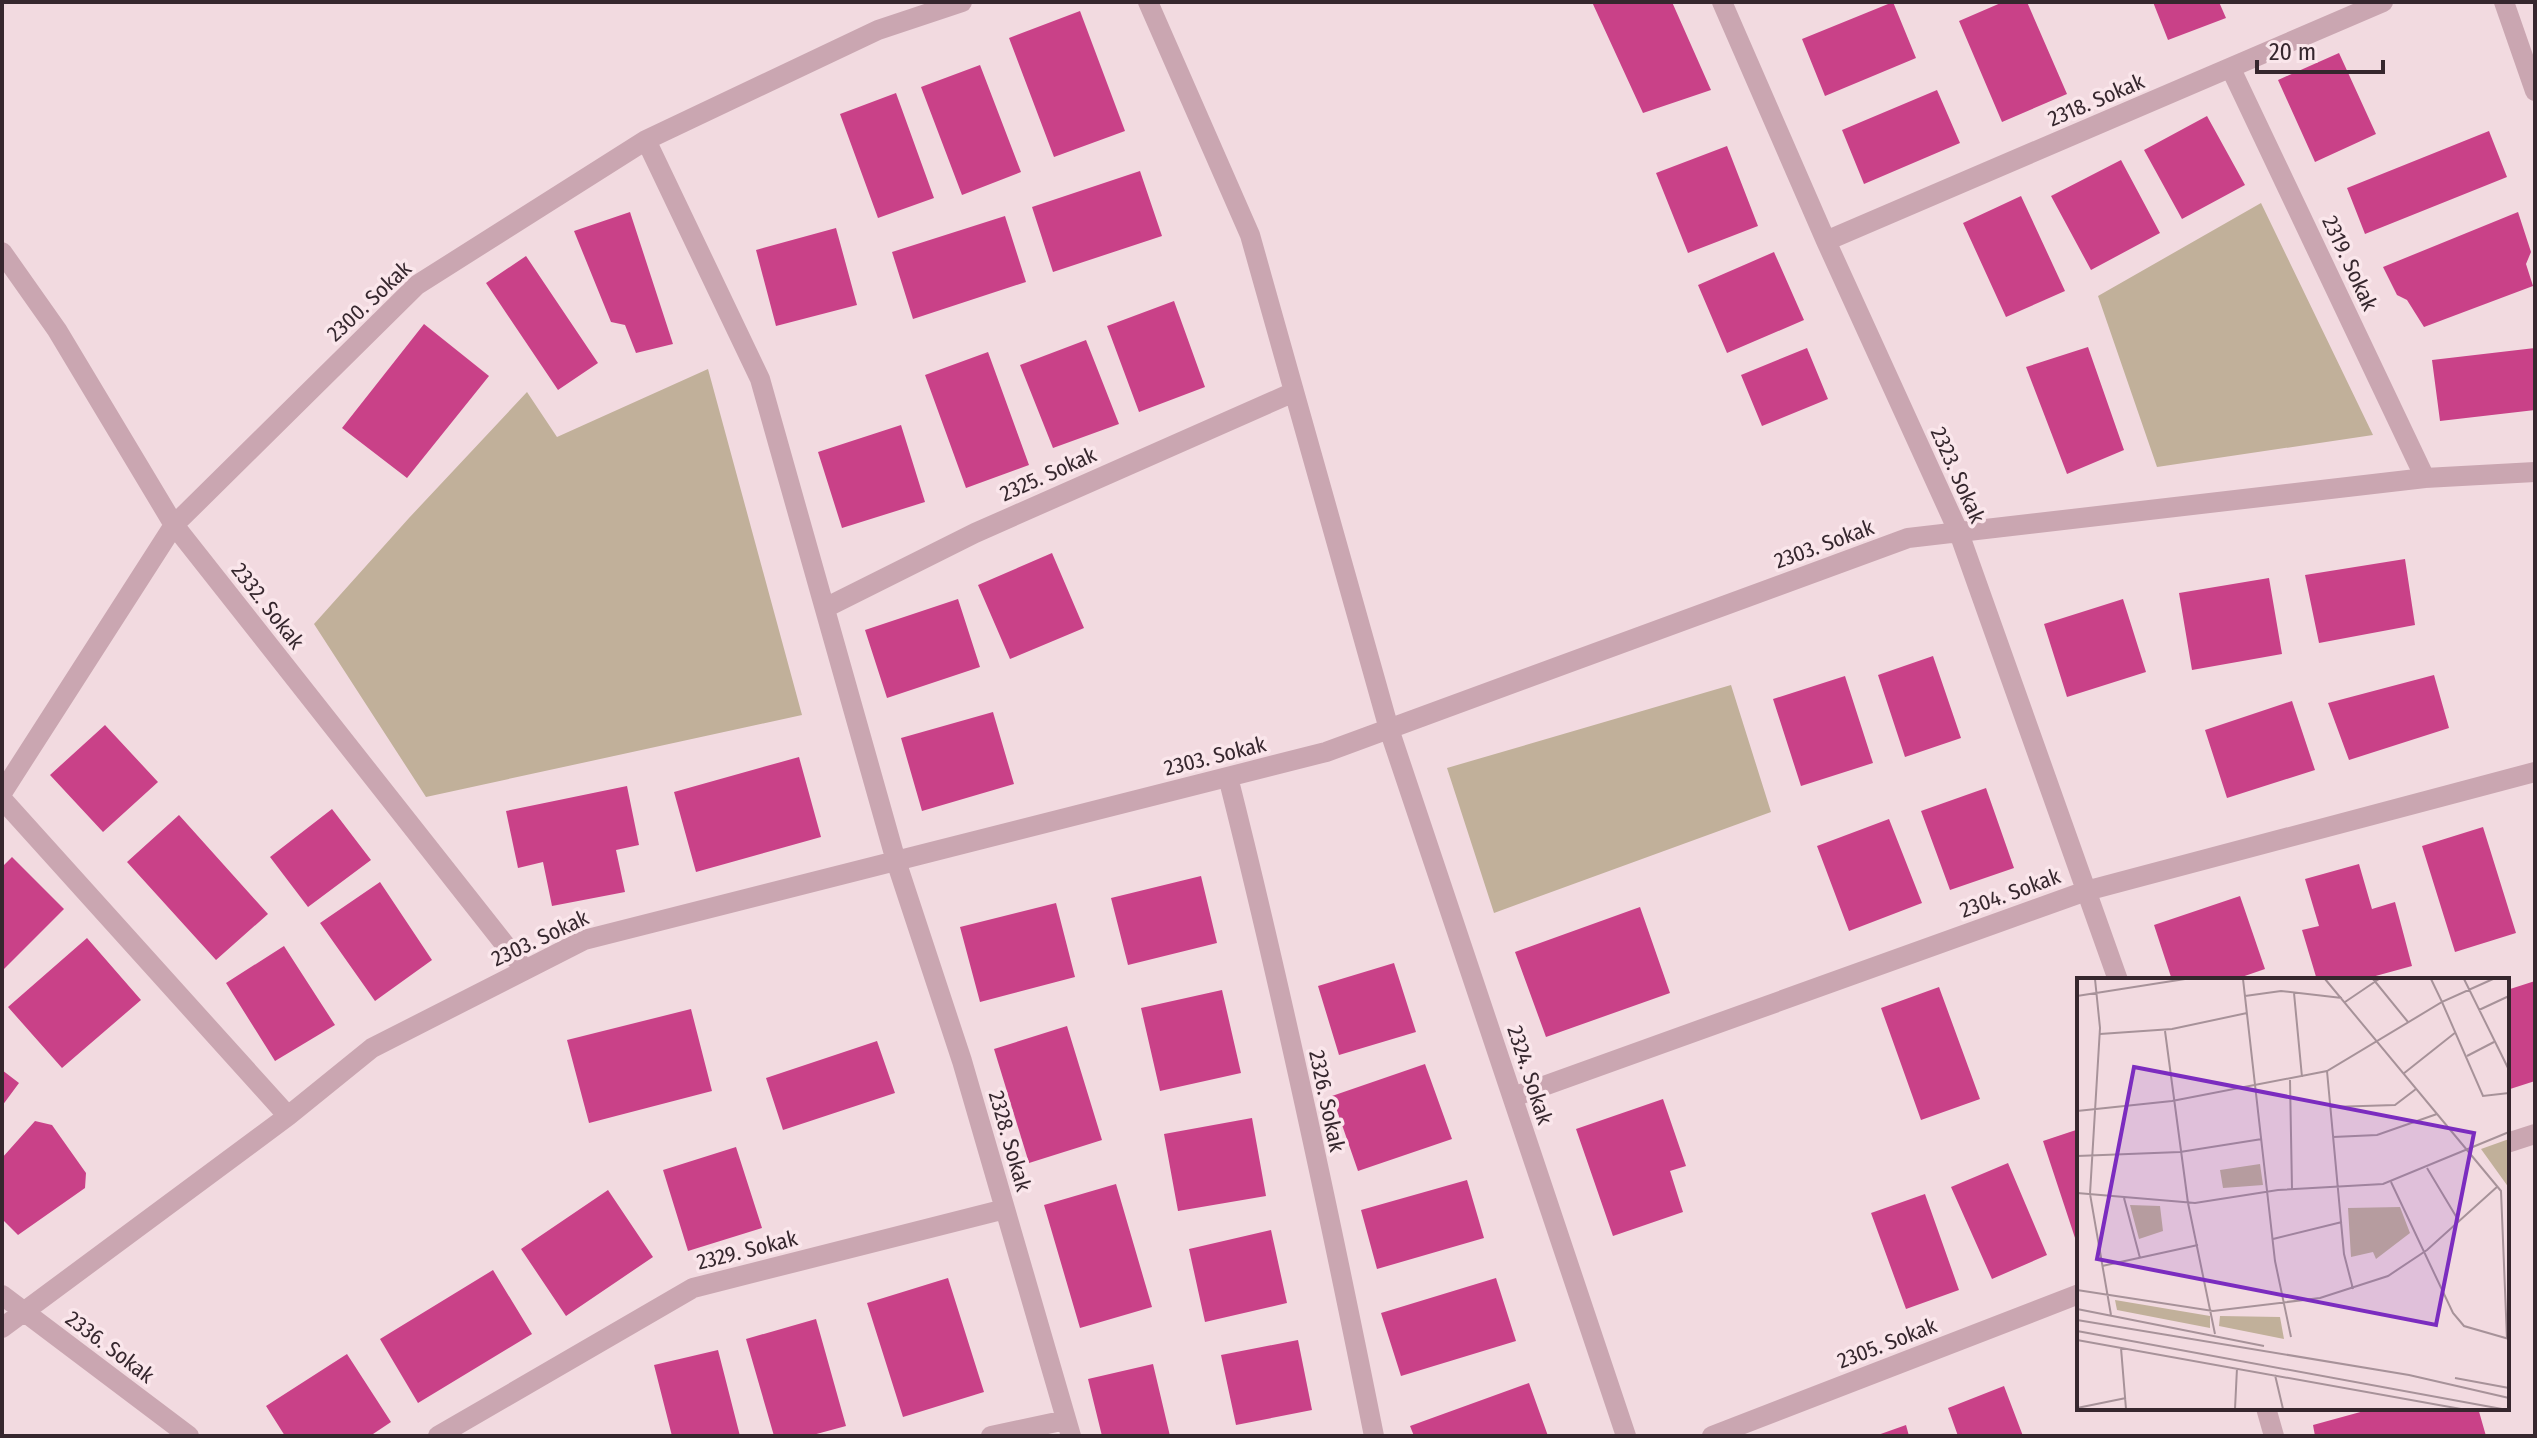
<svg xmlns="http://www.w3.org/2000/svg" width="2537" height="1438" font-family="'Fira Sans Condensed',sans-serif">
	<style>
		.green { fill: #c1b09a }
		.building { fill: #c94188 }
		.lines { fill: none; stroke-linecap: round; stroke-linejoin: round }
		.minor { stroke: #caa6b1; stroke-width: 20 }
		.labels { text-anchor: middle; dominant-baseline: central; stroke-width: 7; stroke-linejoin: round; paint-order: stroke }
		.street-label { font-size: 22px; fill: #36272e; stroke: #fae6eb }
		.inset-road { fill: none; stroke: #a79299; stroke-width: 2 }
		.view { fill: #7b2cbf; fill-opacity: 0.15; stroke: #7b2cbf; stroke-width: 4 }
		.inset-edge { fill: none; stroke: #36272e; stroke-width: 4 }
	</style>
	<rect width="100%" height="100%" fill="#f2dae0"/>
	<!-- green -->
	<path class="green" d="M2261,203l112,232 -216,32 -59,-171z
		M708,369l94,346 -376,82 -112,-173 95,-106 118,-126 30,45z
		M1731,685l40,127 -277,101 -47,-145z"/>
	<!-- building -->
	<path class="building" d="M1592,2h80l39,88 -68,23z
		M1893,2l23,56 -91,38 -23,-57z
		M2003,2h24l40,92 -65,28 -43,-101z
		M2153,2h66l7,16 -58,22z
		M1080,11l45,120 -71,26 -45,-119z
		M2339,53l37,81 -61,28 -37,-82z
		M980,65l41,107 -59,23 -41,-108z
		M1937,90l23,53 -96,41 -22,-54z
		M896,93l38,105 -56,20 -38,-104z
		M2207,116l38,69 -63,34 -38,-69z
		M2489,131l18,46 -142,57 -18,-46z
		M1727,146l31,80 -70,27 -32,-80z
		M2121,160l39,73 -69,37 -40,-74z
		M1140,171l22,65 -109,36 -21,-65z
		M2021,196l44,95 -59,26 -43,-94z
		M630,212l43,132 -37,9 -11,-28 -14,-3 -37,-91z
		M2518,212l13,40 -5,12 7,22 -109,41 -17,-27 -10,-5 -14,-28z
		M1005,216l21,66 -113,37 -21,-67z
		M836,228l21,77 -81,21 -20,-76z
		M1774,252l30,68 -77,33 -29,-68z
		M526,256l72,107 -40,27 -72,-107z
		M1174,301l31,86 -66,25 -32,-86z
		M424,324l65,52 -82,102 -65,-50z
		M1086,340l33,84 -66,24 -33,-83z
		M2088,347l36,103 -57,24 -41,-107z
		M1807,348l21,51 -66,27 -21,-51z
		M2535,348v62l-95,11 -8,-61z
		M988,352l41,113 -63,23 -41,-113z
		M901,425l24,77 -83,26 -24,-76z
		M1052,553l32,75 -74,31 -32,-74z
		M2405,559l10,66 -96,18 -14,-68z
		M2269,578l13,76 -90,16 -13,-77z
		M958,599l22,68 -93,31 -22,-68z
		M2123,599l23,73 -79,25 -23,-73z
		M1933,656l28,82 -56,19 -27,-82z
		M2434,675l15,53 -100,32 -21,-57z
		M1845,676l28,87 -72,23 -28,-87z
		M2292,701l23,69 -88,28 -22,-68z
		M993,712l21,72 -92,27 -21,-73z
		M105,725l53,57 -55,50 -53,-57z
		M799,757l22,80 -125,35 -22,-80z
		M627,786l12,59 -23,5 9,42 -73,14 -9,-44 -25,6 -12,-57z
		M1986,788l28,80 -64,22 -29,-79z
		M332,809l39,51 -63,47 -38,-50z
		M179,815l89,99 -52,46 -89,-98z
		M1889,819l33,84 -73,28 -32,-85z
		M2483,827l33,106 -61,19 -33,-106z
		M12,857l52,52 -62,62v-104z
		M2359,864l13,45 23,-7 17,64 -51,14h-44l-15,-50 17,-4 -14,-47z
		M1201,876l16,67 -89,22 -17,-67z
		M380,882l52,78 -57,41 -55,-78z
		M2240,896l25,73 -32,11h-61l-18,-55z
		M1056,903l19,74 -95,25 -20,-75z
		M1640,907l30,86 -124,44 -31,-85z
		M87,938l54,62 -79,68 -54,-61z
		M284,946l51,79 -60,36 -49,-78z
		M1394,963l22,69 -77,23 -21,-69z
		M2535,981v100l-28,9v-100z
		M1939,987l41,112 -59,21 -40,-112z
		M1222,990l19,83 -81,18 -19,-83z
		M691,1009l21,82 -123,32 -22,-83z
		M1067,1026l35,114 -73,23 -35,-114z
		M877,1041l18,52 -112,37 -17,-52z
		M1425,1064l27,75 -94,32 -26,-75z
		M2,1070l17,13 -17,23z
		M1663,1099l23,67 -16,5 13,41 -70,24 -37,-107z
		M1252,1118l14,78 -88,15 -14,-77z
		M35,1121l17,4 34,48 -1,15 -67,47 -16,-16v-61z
		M2079,1129v118h-1l-35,-106z
		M736,1147l26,81 -74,23 -25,-81z
		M2008,1163l39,92 -55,24 -41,-92z
		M1467,1180l17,58 -107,31 -16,-59z
		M1116,1184l36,123 -72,21 -36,-123z
		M608,1190l45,67 -87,59 -45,-67z
		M1925,1194l34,96 -53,19 -35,-96z
		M1271,1230l16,73 -82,19 -16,-73z
		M493,1270l39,64 -114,69 -38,-64z
		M948,1278l36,114 -81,25 -36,-114z
		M1496,1278l20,63 -115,35 -20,-63z
		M816,1319l30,107 -37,10h-35l-28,-97z
		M1298,1340l14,70 -76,15 -15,-70z
		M718,1350l22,86h-68l-18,-71z
		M347,1354l44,68 -21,14h-85l-19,-30z
		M1153,1364l17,72h-68l-14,-57z
		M1529,1383l19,53h-134l-4,-10z
		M2004,1386l19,50h-65l-10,-28z
		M2375,1408h103l8,28h-171l-2,-11z
		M1906,1425l3,11h-34z"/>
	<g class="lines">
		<!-- minor -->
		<path class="minor" d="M1148,2l102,233 139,494 237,707
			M1722,2l104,239 133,292 159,447
			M2504,2l31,89
			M2231,69l194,409
			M646,140l114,239 136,482 66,200 109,375
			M1826,241l557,-239
			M2,252l55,78 117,195 351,445
			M825,608l150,-75 319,-141
			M1228,777c55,218 102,439 146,659
			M2,793l172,-268 243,-240 229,-145 232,-110 84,-28
			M2,799l286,317
			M1513,1097l573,-206 449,-119
			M2507,1143l28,-9
			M2,1295l187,141
			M2,1328l286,-212 84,-68 212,-108 742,-188 582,-214 517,-60 110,-6
			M2266,1408l8,28
			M438,1436l255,-148 312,-79
			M991,1436l75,-16
			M1712,1436l367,-142"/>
	</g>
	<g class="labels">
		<!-- street labels -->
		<g class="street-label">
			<text transform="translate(2096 100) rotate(-23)">2318. Sokak</text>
			<text transform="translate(2350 263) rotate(65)">2319. Sokak</text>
			<text transform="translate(369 301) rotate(-43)">2300. Sokak</text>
			<text transform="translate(1048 474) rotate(-24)">2325. Sokak</text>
			<text transform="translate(1958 475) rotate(66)">2323. Sokak</text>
			<text transform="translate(1824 544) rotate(-20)">2303. Sokak</text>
			<text transform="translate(268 606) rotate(52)">2332. Sokak</text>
			<text transform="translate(1215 756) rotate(-14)">2303. Sokak</text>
			<text transform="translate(2010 893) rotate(-20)">2304. Sokak</text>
			<text transform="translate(540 938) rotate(-25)">2303. Sokak</text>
			<text transform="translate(1530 1075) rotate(72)">2324. Sokak</text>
			<text transform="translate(1327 1101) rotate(78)">2326. Sokak</text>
			<text transform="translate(1010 1141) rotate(74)">2328. Sokak</text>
			<text transform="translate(747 1250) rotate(-14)">2329. Sokak</text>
			<text transform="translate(1887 1343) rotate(-21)">2305. Sokak</text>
			<text transform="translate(110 1347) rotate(37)">2336. Sokak</text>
		</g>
	</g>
	<!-- overview -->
	<g transform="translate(2077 978)">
		<rect width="432" height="432" fill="#f2dae0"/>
		<path d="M432,161v49l-28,-39zM183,186l3,21 -40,3 -3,-18zM53,227l30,1 3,25 -24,8zM323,229l10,26 -34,26 -3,-7 -22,5 -3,-49zM38,322l95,16v12l-93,-18zM143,338l60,1 4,22 -65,-13z" fill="#c1b09a"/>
		<path class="inset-road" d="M18,1l5,49 -10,166 21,121M166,1l32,282 16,76M248,1l176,212 6,148M296,1l35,43M354,1l11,23 51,-23M387,1l45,91M217,15l8,84M0,18l108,-17M168,18l36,-5 61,7M268,24l34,-23M402,32l30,-14M88,53l23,172 27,131M23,56l72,-5 75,-16M390,78l27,-14M250,93l17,183 9,35M326,96l53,-42M213,102l2,109M254,129l64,-2 21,-16M0,133l95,-10 155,-30 115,-69 41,94 26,-3M256,159l44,-2 60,-21M0,178l103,-4 82,-13M350,190l30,50M314,204l62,131 11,13 45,13M0,215l118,10 83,-13 105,-6 126,-52M47,220l16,60M196,261l69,-17M25,288l96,-21M0,312l136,21 107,-13 68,-22 39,-26 71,-64M0,331l187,37M0,342l332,55 100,23M0,353l425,78M0,362l384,69M44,370l5,61M198,397l8,34M378,400l54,10M0,430l49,-10M158,431l2,-41"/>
		<path class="view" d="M57,89l340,66 -38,192 -339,-66z"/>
		<rect width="432" height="432" class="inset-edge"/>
	</g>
	<!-- border -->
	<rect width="2537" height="1438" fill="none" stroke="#36272e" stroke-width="8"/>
	<!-- scale -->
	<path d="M2257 60v12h126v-12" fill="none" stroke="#36272e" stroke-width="4"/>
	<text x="2269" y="60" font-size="24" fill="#36272e" stroke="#fae6eb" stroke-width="6" paint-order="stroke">20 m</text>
</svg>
